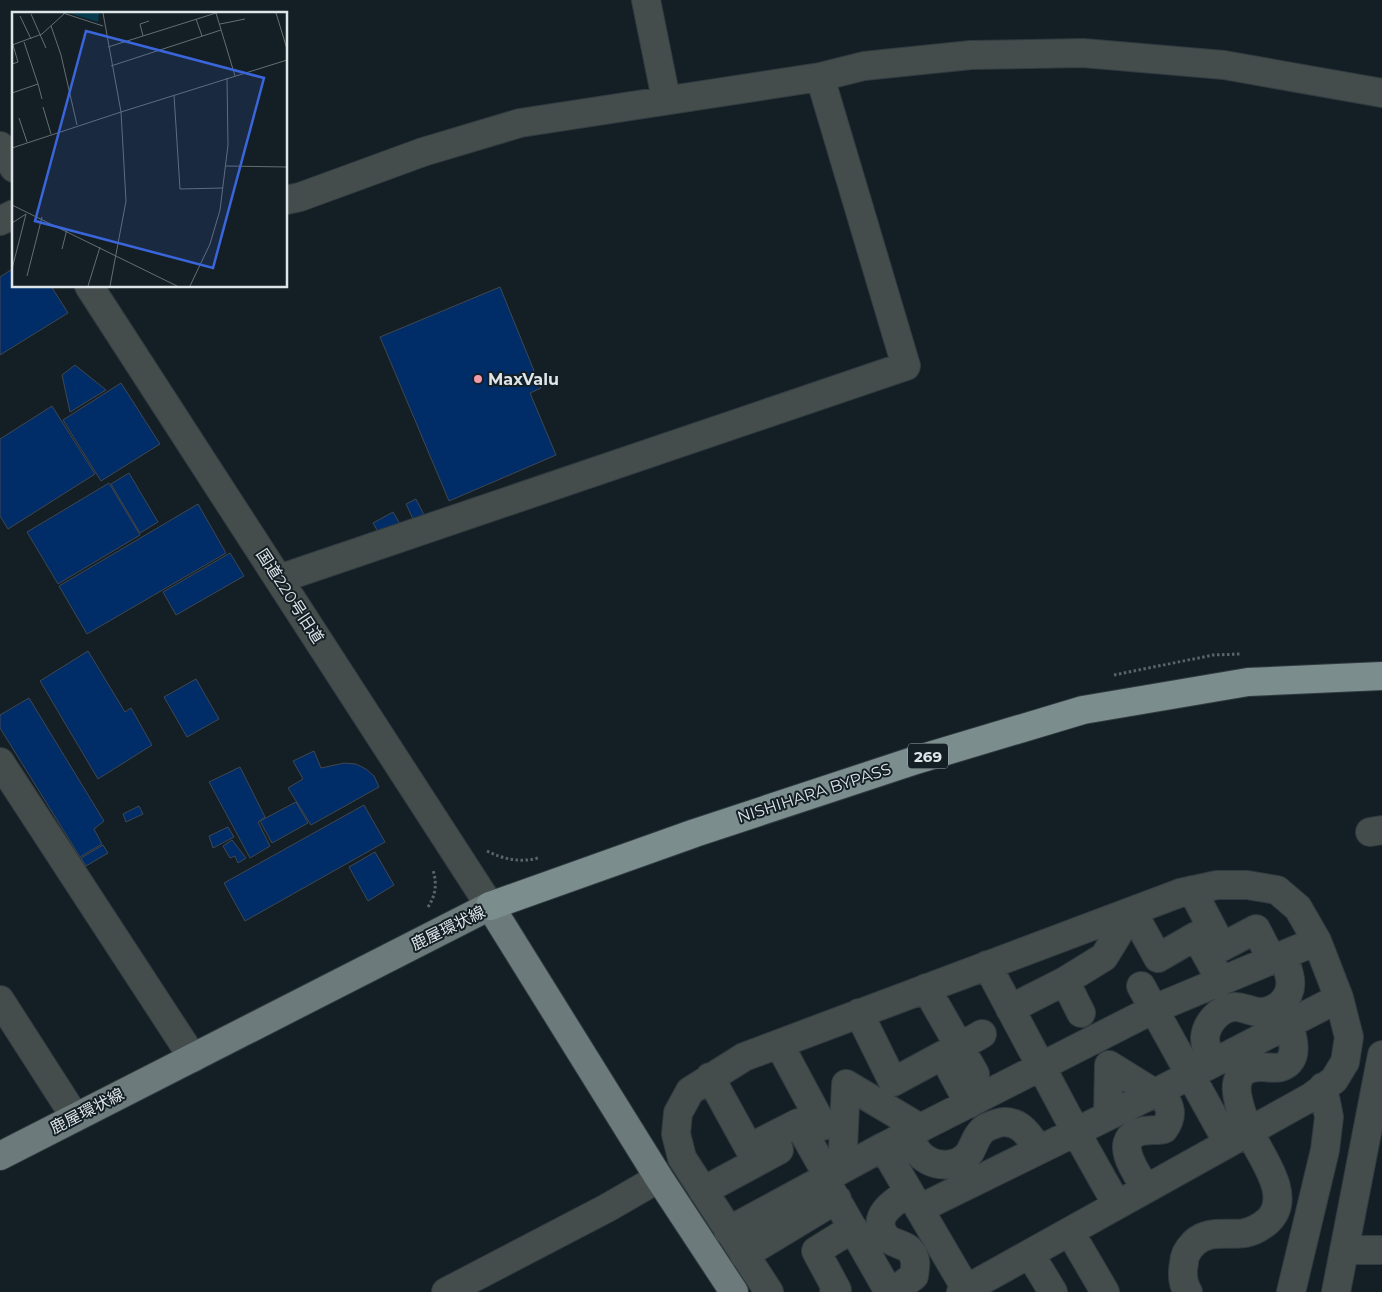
<svg xmlns="http://www.w3.org/2000/svg" width="1382" height="1292" font-family="Montserrat,'Noto Sans JP',sans-serif">
	<style>
		.building { fill: #002d68; stroke: #404751 }
		.lines { fill: none; stroke-linecap: round; stroke-linejoin: round }
		.minor-casing { stroke: #2f3b40; stroke-width: 30 }
		.major-casing { stroke: #2f3b40; stroke-width: 30 }
		.highway-casing { stroke: #2f3b40; stroke-width: 30 }
		.path { stroke: #596368; stroke-width: 3; stroke-dasharray: 2.5 2.5; stroke-linecap: butt }
		.minor { stroke: #454c4c; stroke-width: 28 }
		.major { stroke: #6d7a7b; stroke-width: 28 }
		.highway { stroke: #7c8d8e; stroke-width: 28 }
		.poi-dot { fill: #f39aaa; stroke: #131f24; stroke-width: 2 }
		.labels { text-anchor: middle; dominant-baseline: central; stroke-width: 4; stroke-linejoin: round; paint-order: stroke }
		.shield { fill: #131f24; stroke: #a1aaae; stroke-width: 1 }
		.shield-label { font-size: 15px; font-weight: bold; fill: #dee5e9 }
		.poi-label { font-size: 16px; font-weight: bold; fill: #dee5e9; stroke: #131f24; text-anchor: start }
		.street-label { font-size: 16px; fill: #dee5e9; stroke: #131f24 }
		.inset-road { fill: none; stroke: #646e73; stroke-width: 1 }
		.view { fill: #3a65db; fill-opacity: 0.15; stroke: #3a65db; stroke-width: 2.5 }
		.inset-edge { fill: none; stroke: #dee5e9; stroke-width: 2.5 }
	</style>
	<rect width="100%" height="100%" fill="#131f24"/>
	<!-- building -->
	<path class="building" d="M14,268v18h37l17,27 -68,42v-78z
		M500,287l41,101 -11,5 26,62 -107,46 -69,-164z
		M75,365l31,25 -36,22 -8,-37z
		M121,383l39,61 -59,37 -38,-61z
		M52,406l43,68 -87,55 -8,-13v-77z
		M129,473l29,49 -18,11 -29,-49z
		M109,483l31,52 -82,49 -31,-52z
		M416,499l8,16 -11,4 -7,-15z
		M198,504l28,49 -139,81 -28,-48z
		M393,512l7,12 -20,11 -7,-12z
		M230,553l14,23 -68,39 -13,-23z
		M88,651l37,61 6,-4 21,37 -54,34 -58,-98z
		M196,679l23,40 -32,18 -23,-40z
		M29,698l75,123 -10,8 8,15 -22,13 -80,-129v-13z
		M314,751l7,17 23,-5 12,1 10,5 8,7 5,11 -68,38 -23,-37 15,-9 -10,-18z
		M240,767l25,50 -7,5 12,24 -20,12 -41,-76z
		M296,802l12,21 -36,20 -12,-22z
		M364,805l21,37 -140,79 -21,-38z
		M139,806l4,8 -17,8 -3,-8z
		M228,827l6,10 -21,11 -4,-12z
		M232,840l14,18 -8,5 -3,-7 -5,2 -7,-12z
		M103,845l5,8 -22,13 -5,-8z
		M375,852l19,33 -26,16 -19,-34z"/>
	<g class="lines">
		<!-- minor casing -->
		<g class="minor-casing">
			<path id="minor" d="M646,0l20,99
				M0,146l14,22
				M286,200l14,-3 123,-45 97,-29 300,-46 44,-11 107,-11 112,-2 141,12 158,28
				M0,221l14,-7
				M89,286l401,620
				M279,579l627,-213 -86,-289
				M0,762l193,296
				M1370,832l12,-2
				M1192,890l30,57 34,-18 16,31
				M987,965l89,167 41,73
				M1065,981l16,32
				M1141,986l87,157
				M926,988l49,86
				M0,1000l75,117
				M1010,1009l55,-28 39,-24 28,-46 26,47 38,-22 25,45
				M859,1013l34,69 50,-27 26,49
				M779,1044l44,82
				M959,1047l23,-13
				M1213,1063c-4,-8 -8,-16 -8,-25 1,-14 14,-30 29,-31 8,-1 17,5 26,5 7,0 15,-3 21,-8 16,-16 8,-31 2,-49
				M710,1077l39,71 49,-25 30,53
				M1108,1116l1,-51 45,28
				M908,1135c3,5 6,11 9,16 13,17 41,19 53,1 4,-7 6,-15 11,-20 4,-5 11,-7 17,-9 21,-5 31,12 41,27
				M883,1147l83,142
				M842,1169l4,-85 74,44
				M824,1178l65,114
				M1146,1189c-8,-14 -32,-45 -10,-56 8,-4 19,-2 28,-4 11,-15 5,-24 -3,-39
				M703,1191l76,-41
				M919,1209l242,-119 178,-92
				M728,1231l155,-84 271,-138 163,-68
				M1070,1232l35,60
				M1344,1250h38
				M1030,1254l23,38
				M744,1255l93,-56
				M446,1292l161,-84 52,-30
				M769,1292l-87,-134 -6,-24 2,-21 12,-22 54,-34 436,-164 37,-8h30l30,5 21,18 19,33 22,57 10,39 -4,25 -11,18 -23,17 -350,195
				M834,1292l3,-2 -21,-39 37,-23
				M893,1292l21,-16c1,-8 3,-16 -2,-23 -5,-9 -20,-9 -26,-16 -17,-20 9,-36 23,-45
				M1188,1292c-6,-9 -6,-19 -4,-29 0,-8 5,-15 10,-20 15,-14 33,-7 51,-10 9,-2 16,-6 23,-12 26,-25 -8,-65 -19,-90 -4,-9 -8,-19 -10,-28 -6,-21 -1,-36 23,-36 7,0 13,2 19,0 19,-6 12,-29 8,-43
				M1291,1292l34,-142 4,-33 -6,-30
				M1336,1292l46,-237"/>
		</g>
		<!-- major casing -->
		<g class="major-casing">
			<path id="major" d="M0,1156l490,-250 169,272 75,114"/>
		</g>
		<!-- highway casing -->
		<g class="highway-casing">
			<path id="highway" d="M490,906l205,-73 221,-73 167,-50 165,-28 134,-6"/>
		</g>
		<!-- path -->
		<path class="path" d="M1114,675l99,-20 27,-1
			M487,851c16,8 33,12 51,7
			M428,907c8,-12 9,-24 5,-37"/>
		<!-- minor -->
		<use href="#minor" class="minor"/>
		<!-- major -->
		<use href="#major" class="major"/>
		<!-- highway -->
		<use href="#highway" class="highway"/>
	</g>
	<!-- markers -->
	<circle class="poi-dot" cx="478" cy="379" r="5"/>
	<g class="labels">
		<!-- shield labels -->
		<rect class="shield" x="908" y="743.5" width="40" height="25" rx="4"/>
		<g class="shield-label">
			<text x="928" y="756">269</text>
		</g>
		<!-- poi labels -->
		<g class="poi-label">
			<text x="488" y="379">MaxValu</text>
		</g>
		<!-- street labels -->
		<g class="street-label">
			<text transform="translate(290 596) rotate(57)">国道220号旧道</text>
			<text transform="translate(814 793) rotate(-18)">NISHIHARA BYPASS</text>
			<text transform="translate(448 928) rotate(-26)">鹿屋環状線</text>
			<text transform="translate(87 1111) rotate(-27)">鹿屋環状線</text>
		</g>
	</g>
	<!-- overview -->
	<g transform="translate(12 12)">
		<rect width="275" height="275" fill="#131f24"/>
		<path d="M57,1h30l-1,9 -16,-5z" fill="#063b4f"/>
		<path class="inset-road" d="M51,1l40,13M204,1l19,63M264,1l11,36M19,2l15,34M8,4l11,23M184,7l6,17M208,12l25,-5M39,14l10,29 16,70M131,24l-3,-12 9,-3M0,33l30,-11 23,-21M96,35l108,-34M0,52l6,-2 -5,-17M99,54l110,-36M26,72l4,15M0,81l26,-9 -14,-42M162,83l6,94 43,-1M31,95l8,27M109,100l166,-52M7,106l8,24M0,136l109,-36 -18,-99M214,154l61,1M0,193l165,81M0,211l14,-9M50,237l5,-20M0,257l14,-55M15,264l15,-59M76,274l12,-39M98,274l16,-85 -5,-89M178,274l20,-42 10,-34 8,-65 -1,-67"/>
		<path class="view" d="M74,19l178,47 -51,190 -178,-47z"/>
		<rect width="275" height="275" class="inset-edge"/>
	</g>
</svg>
